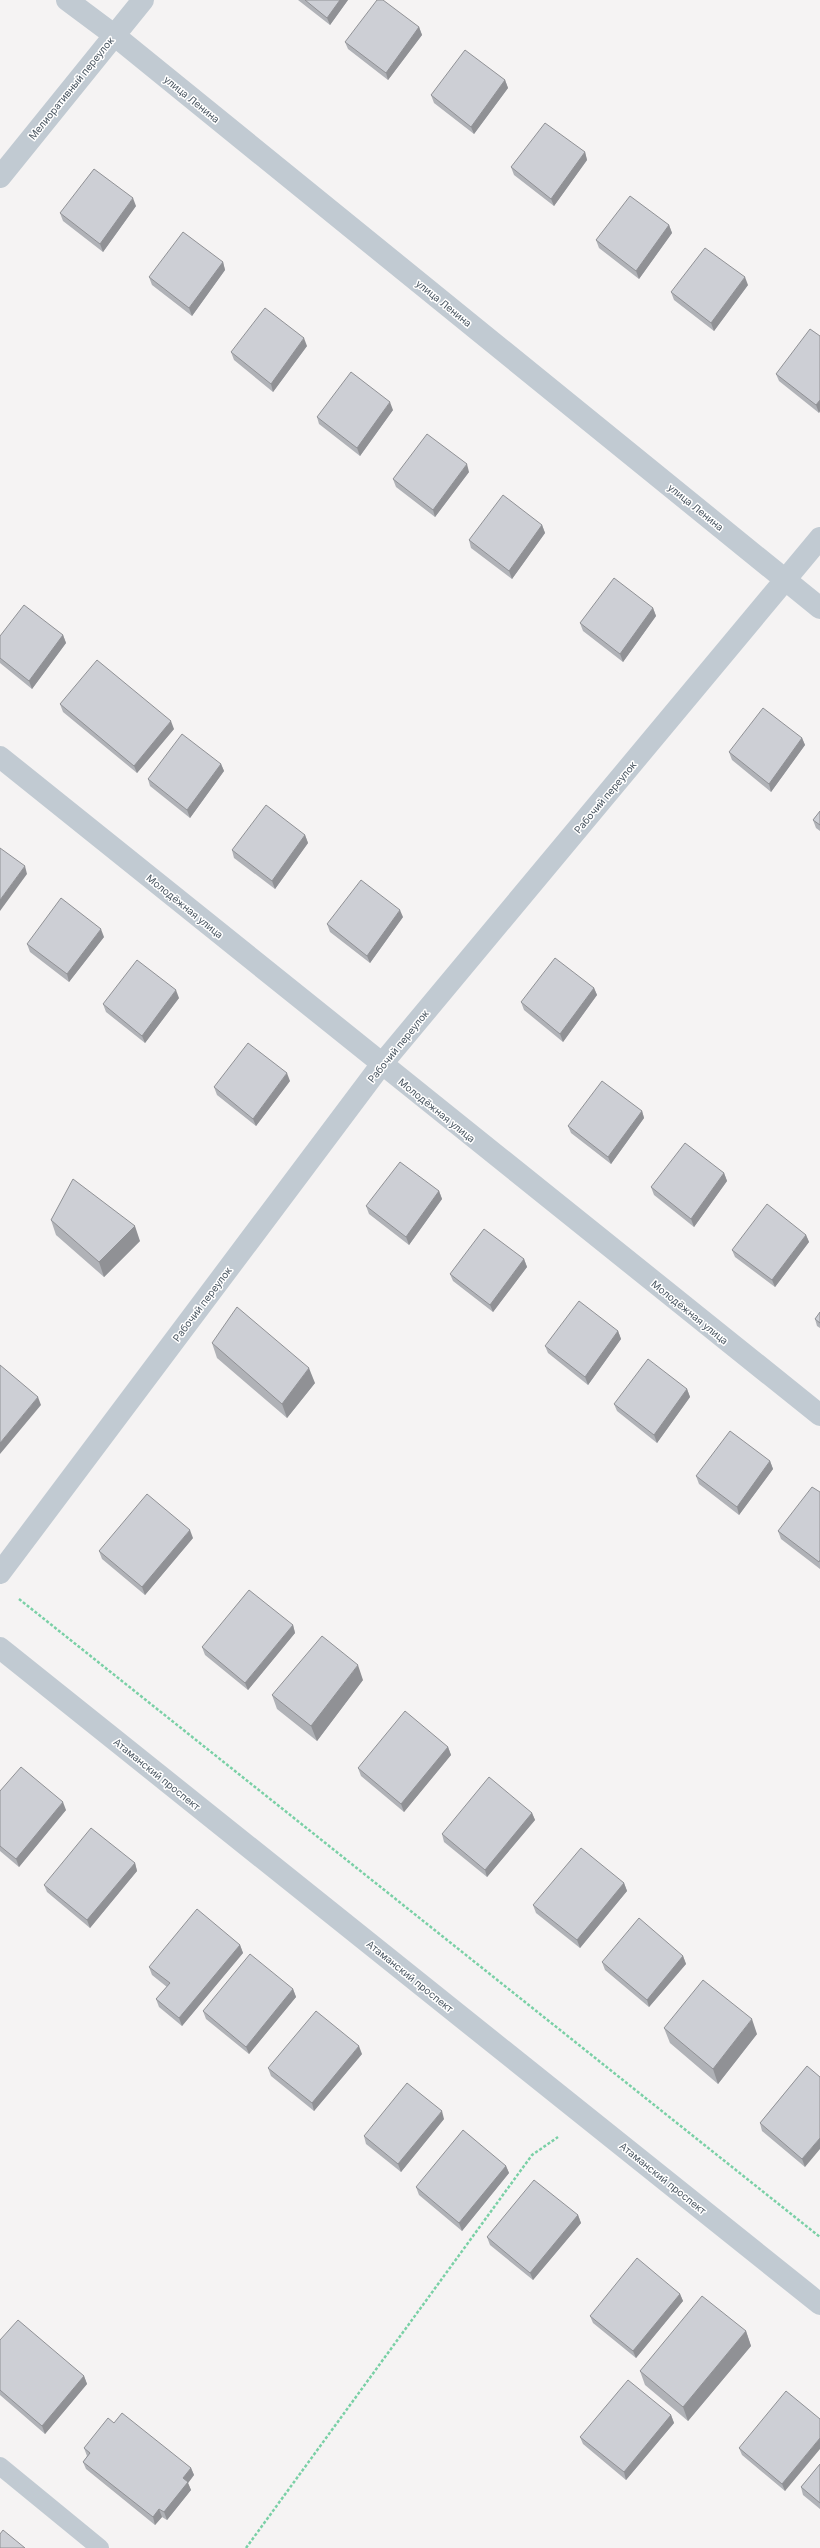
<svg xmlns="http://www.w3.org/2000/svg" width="820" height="2548" font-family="Inter,sans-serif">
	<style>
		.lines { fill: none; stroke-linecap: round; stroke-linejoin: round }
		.path { stroke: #7ad0a6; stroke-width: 2.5; stroke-dasharray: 3 2; stroke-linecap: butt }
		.lane { stroke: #c1cad2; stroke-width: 18 }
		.street { stroke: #c1cad2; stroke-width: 22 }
		.wall { fill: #b0b2b7 }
		.shaded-wall { fill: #909195 }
		.building { fill: #cdcfd5; stroke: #909195 }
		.labels { text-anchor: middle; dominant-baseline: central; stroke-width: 3; stroke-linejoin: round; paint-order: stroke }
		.street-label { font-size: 10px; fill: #4a5661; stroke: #fff }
	</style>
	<rect width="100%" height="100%" fill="#f5f3f3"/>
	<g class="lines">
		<!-- path -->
		<path class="path" d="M19,1599l801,638
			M246,2548l286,-393 26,-18"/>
		<!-- lane -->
		<path class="lane" d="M0,2466l100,82"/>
		<!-- street -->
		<path class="street" d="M67,0l47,35 706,573
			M0,177l143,-177
			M0,757l820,658
			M0,1573l381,-508 439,-527
			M0,1648l820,656"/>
	</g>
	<!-- wall -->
	<path class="wall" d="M298,0h50l-18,25z
		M419,27l3,8 -34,45 -40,-31 -3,-7z
		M505,80l3,8 -34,46 -40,-31 -3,-8z
		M585,152l2,8 -33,46 -40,-31 -3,-8z
		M136,206l-33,46 -40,-31 -3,-8z
		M669,225l3,8 -33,46 -40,-31 -3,-8z
		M223,262l2,8 -33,46 -40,-31 -3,-8z
		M748,285l-34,46 -40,-31 -3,-8z
		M820,336v75l-1,2 -40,-32 -3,-7z
		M307,346l-34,46 -39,-32 -3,-8z
		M393,410l-33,46 -41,-32 -2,-7z
		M469,472l-34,45 -39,-30 -3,-8z
		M542,525l3,8 -33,46 -41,-31 -2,-8z
		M653,608l3,8 -33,46 -40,-31 -3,-8z
		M63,635l3,8 -34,46 -32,-26v-27z
		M60,704l114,25 -37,44 -74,-61z
		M802,738l3,7 -34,47 -39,-32 -3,-8z
		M221,764l3,7 -34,47 -40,-32 -2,-7z
		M820,811v20l-4,-3 -3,-8z
		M305,835l3,8 -33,46 -41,-31 -2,-8z
		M403,917l-33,46 -40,-31 -3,-8z
		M104,937l-35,45 -39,-30 -3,-8z
		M594,988l3,7 -34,47 -39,-32 -3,-8z
		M179,998l-34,45 -39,-31 -3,-8z
		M290,1081l-34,45 -39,-31 -3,-8z
		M642,1111l2,7 -33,46 -40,-31 -3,-7z
		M724,1173l3,8 -33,46 -40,-32 -3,-8z
		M439,1191l3,8 -33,46 -40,-31 -3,-8z
		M51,1220l89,21 -36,36 -48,-42z
		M806,1235l3,7 -34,45 -40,-30 -3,-7z
		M524,1259l3,8 -34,45 -40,-31 -3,-7z
		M820,1312v16l-3,-2 -2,-7z
		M618,1331l3,8 -33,46 -40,-32 -3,-7z
		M212,1343l103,40 -28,35 -70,-60z
		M687,1389l3,8 -33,46 -40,-32 -3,-7z
		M770,1461l3,8 -34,46 -40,-31 -3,-8z
		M820,1492v77l-39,-30 -3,-8z
		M193,1538l-48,57 -43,-36 -3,-8z
		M293,1625l2,8 -47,57 -43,-35 -3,-8z
		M363,1680l-46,61 -40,-32 -5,-14z
		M448,1747l3,8 -47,57 -43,-36 -3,-8z
		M0,1791l66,19 -47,57 -19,-16z
		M532,1813l3,7 -48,57 -43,-35 -2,-8z
		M135,1863l2,8 -47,57 -43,-36 -3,-7z
		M624,1883l3,8 -47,57 -44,-35 -3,-8z
		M240,1945l3,8 -61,73 -23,-19 -3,-8 11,-12 -15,-12 -3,-8z
		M683,1956l3,8 -37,43 -44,-37 -3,-8z
		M293,1989l3,8 -47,57 -43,-35 -3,-8z
		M664,2028l93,6 -39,50 -48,-41z
		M362,2054l-48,57 -43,-35 -3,-8z
		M807,2066l-2,101 -43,-36 -2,-8z
		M444,2119l-43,53 -35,-28 -2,-8z
		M506,2166l3,7 -47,58 -43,-36 -3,-8z
		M578,2215l3,8 -48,57 -43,-35 -3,-8z
		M680,2294l3,7 -47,57 -43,-35 -3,-7z
		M746,2331l5,15 -63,75 -43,-36 -5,-14z
		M0,2340l84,36 3,8 -42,50 -45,-39z
		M671,2415l3,8 -48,57 -43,-36 -3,-7z
		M820,2419l-35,72 -43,-36 -3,-7z
		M114,2423l77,45 3,7 -6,8 3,7 -24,30 -5,-3 -7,8 -69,-56 -3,-7 4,-6 -3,-8z
		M820,2464v45l-17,-14 -2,-8z"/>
	<!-- shaded-wall -->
	<path class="shaded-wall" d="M340,0h8l-18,25 -3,-7z
		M419,27l3,8 -34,45 -2,-7z
		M505,80l3,8 -34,46 -3,-7z
		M585,152l2,8 -33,46 -3,-7z
		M133,198l3,8 -33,46 -3,-8z
		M669,225l3,8 -33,46 -3,-8z
		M223,262l2,8 -33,46 -3,-8z
		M745,277l3,8 -34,46 -3,-8z
		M304,338l3,8 -34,46 -2,-8z
		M820,400v11l-1,2 -3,-8z
		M390,402l3,8 -33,46 -3,-8z
		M467,464l2,8 -34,45 -2,-7z
		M542,525l3,8 -33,46 -3,-8z
		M653,608l3,8 -33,46 -3,-8z
		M63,635l3,8 -34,46 -3,-8z
		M171,721l3,8 -37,44 -3,-7z
		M802,738l3,7 -34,47 -2,-8z
		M221,764l3,7 -34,47 -3,-8z
		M305,835l3,8 -33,46 -3,-8z
		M25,866l2,8 -27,37v-11z
		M400,910l3,7 -33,46 -3,-7z
		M101,929l3,8 -35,45 -2,-8z
		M594,988l3,7 -34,47 -3,-8z
		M176,990l3,8 -34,45 -3,-7z
		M287,1073l3,8 -34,45 -3,-7z
		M642,1111l2,7 -33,46 -3,-7z
		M724,1173l3,8 -33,46 -3,-8z
		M439,1191l3,8 -33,46 -3,-8z
		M135,1226l5,15 -36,36 -5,-15z
		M806,1235l3,7 -34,45 -3,-7z
		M524,1259l3,8 -34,45 -3,-7z
		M618,1331l3,8 -33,46 -3,-8z
		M309,1368l6,15 -28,35 -5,-14z
		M687,1389l3,8 -33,46 -3,-8z
		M38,1397l3,8 -41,49v-11z
		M770,1461l3,8 -34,46 -2,-8z
		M190,1530l3,8 -48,57 -3,-8z
		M293,1625l2,8 -47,57 -3,-7z
		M358,1665l5,15 -46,61 -6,-15z
		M448,1747l3,8 -47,57 -3,-8z
		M63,1802l3,8 -47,57 -3,-8z
		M532,1813l3,7 -48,57 -2,-7z
		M135,1863l2,8 -47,57 -3,-8z
		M624,1883l3,8 -47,57 -3,-8z
		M240,1945l3,8 -61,73 -3,-8z
		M683,1956l3,8 -37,43 -2,-7z
		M293,1989l3,8 -47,57 -3,-7z
		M752,2019l5,15 -39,50 -5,-15z
		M359,2046l3,8 -48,57 -2,-8z
		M442,2111l2,8 -43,53 -3,-8z
		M820,2138v11l-15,18 -3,-8z
		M506,2166l3,7 -47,58 -3,-8z
		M578,2215l3,8 -48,57 -3,-7z
		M680,2294l3,7 -47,57 -3,-7z
		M746,2331l5,15 -63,75 -5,-14z
		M84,2376l3,8 -42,50 -3,-8z
		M671,2415l3,8 -48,57 -2,-8z
		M820,2438v11l-35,42 -3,-7z
		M191,2468l3,7 -6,8 3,7 -24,30 -3,-8 19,-34z
		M159,2509l3,8 -7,8 -2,-8z"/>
	<!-- building -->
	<path class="building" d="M305,0h35l-13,18z
		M377,0h6l36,27 -33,46 -41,-31z
		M465,50l40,30 -34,47 -40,-32z
		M545,123l40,29 -34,47 -40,-32z
		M94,169l39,29 -33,46 -40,-31z
		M630,196l39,29 -33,46 -40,-31z
		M183,232l40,30 -34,46 -40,-31z
		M705,248l40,29 -34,46 -40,-31z
		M265,308l39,30 -33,46 -40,-32z
		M810,329l10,7v64l-4,5 -40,-31z
		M351,372l39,30 -33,46 -40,-31z
		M427,434l40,30 -34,46 -40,-31z
		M503,495l39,30 -33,46 -40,-31z
		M614,578l39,30 -33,46 -40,-31z
		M24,605l39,30 -34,46 -29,-23v-22z
		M97,660l74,61 -37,45 -74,-62z
		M763,708l39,30 -33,46 -40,-32z
		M182,734l39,30 -34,46 -39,-31z
		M266,805l39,30 -33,46 -40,-31z
		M820,811v14l-7,-5z
		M0,848l25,18 -25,34z
		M361,880l39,30 -33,46 -40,-32z
		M61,898l40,31 -34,45 -40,-30z
		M555,958l39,30 -34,46 -39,-32z
		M137,960l39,30 -34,46 -39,-32z
		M248,1043l39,30 -34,46 -39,-32z
		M602,1081l40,30 -34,46 -40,-31z
		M685,1143l39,30 -33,46 -40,-32z
		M400,1162l39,29 -33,46 -40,-31z
		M73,1179l62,47 -36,36 -48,-42z
		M767,1204l39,31 -34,45 -40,-30z
		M484,1229l40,30 -34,46 -40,-31z
		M579,1301l39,30 -33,46 -40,-31z
		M237,1307l72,61 -27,36 -70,-61z
		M820,1312v11l-5,-4z
		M648,1359l39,30 -33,46 -40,-31z
		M0,1365l38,32 -38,46z
		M730,1431l40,30 -33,46 -41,-31z
		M812,1487l8,5v68l-1,2 -41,-31z
		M147,1494l43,36 -48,57 -43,-36z
		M249,1590l44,35 -48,58 -43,-36z
		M322,1636l36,29 -47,61 -39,-31z
		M405,1711l43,36 -47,57 -43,-36z
		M21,1767l42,35 -47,57 -16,-13v-55z
		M489,1777l43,36 -47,57 -43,-36z
		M91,1828l44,35 -48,57 -43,-35z
		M581,1848l43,35 -47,57 -44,-35z
		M197,1909l43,36 -61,73 -23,-19 14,-16 -21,-16z
		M639,1918l44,38 -36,44 -45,-38z
		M250,1954l43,35 -47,58 -43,-36z
		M703,1980l49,39 -39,50 -49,-41z
		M316,2011l43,35 -47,57 -44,-35z
		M807,2066l13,11v61l-18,21 -42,-36z
		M407,2083l35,28 -44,53 -34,-28z
		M463,2130l43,36 -47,57 -43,-36z
		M534,2180l44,35 -48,58 -43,-36z
		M637,2258l43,36 -47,57 -43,-35z
		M702,2296l44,35 -63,76 -43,-36z
		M18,2320l66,56 -42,50 -42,-36v-50z
		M628,2380l43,35 -47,57 -44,-35z
		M786,2391l34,28v19l-38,46 -43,-36z
		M122,2413l69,55 -8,10 5,4 -24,30 -5,-3 -6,8 -70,-55 7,-9 -6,-5 24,-30 6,5z
		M820,2464v39l-19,-16z
		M3,2530l22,18h-25v-14z"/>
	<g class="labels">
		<!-- street labels -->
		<g class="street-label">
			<text transform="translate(71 88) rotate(-51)">Мелиоративный переулок</text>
			<text transform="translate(192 99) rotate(39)">улица Ленина</text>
			<text transform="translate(444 303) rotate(39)">улица Ленина</text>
			<text transform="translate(696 507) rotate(39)">улица Ленина</text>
			<text transform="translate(605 797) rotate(-50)">Рабочий переулок</text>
			<text transform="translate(185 906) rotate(39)">Молодёжная улица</text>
			<text transform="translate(398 1046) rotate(-51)">Рабочий переулок</text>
			<text transform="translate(437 1110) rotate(39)">Молодёжная улица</text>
			<text transform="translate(202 1304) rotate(-53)">Рабочий переулок</text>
			<text transform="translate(690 1312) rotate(39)">Молодёжная улица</text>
			<text transform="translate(157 1774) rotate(39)">Атаманский проспект</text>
			<text transform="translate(410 1976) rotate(39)">Атаманский проспект</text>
			<text transform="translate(663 2178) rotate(39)">Атаманский проспект</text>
		</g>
	</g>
</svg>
